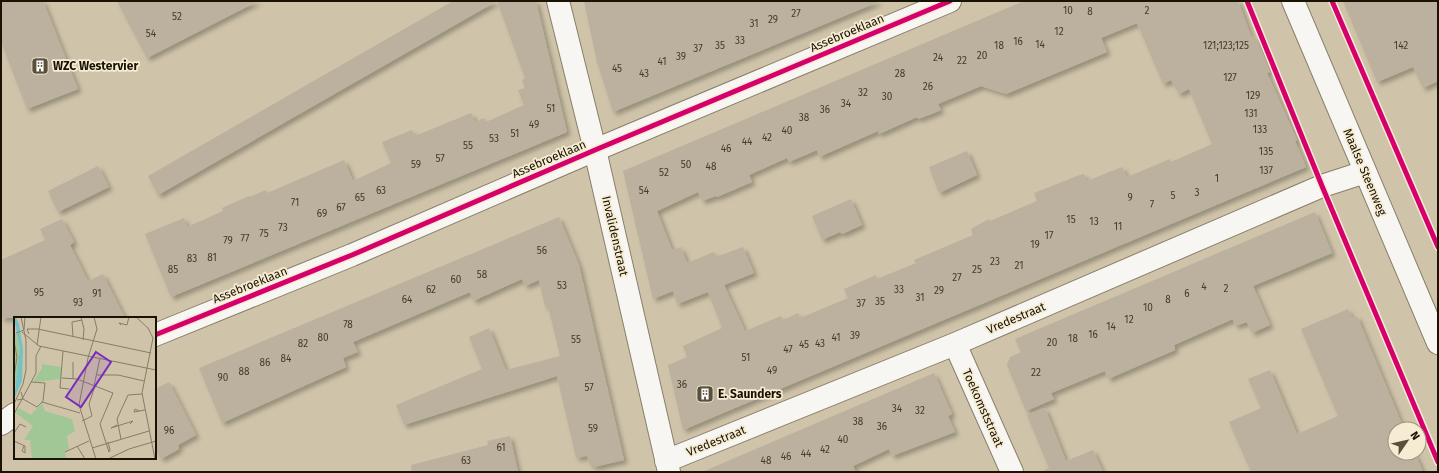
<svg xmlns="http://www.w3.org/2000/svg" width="1439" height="473" font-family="'Fira Sans',sans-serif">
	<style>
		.building { fill: #bcb09e; fill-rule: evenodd; filter: url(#shadow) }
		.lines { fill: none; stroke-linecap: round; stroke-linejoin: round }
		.minor-casing { stroke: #887f6a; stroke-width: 24 }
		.primary-casing { stroke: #887f6a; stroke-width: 24 }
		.minor { stroke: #f8f6f2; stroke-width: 22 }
		.primary { stroke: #f8f6f2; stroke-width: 22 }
		.cycleway-casing { stroke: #f6ecd4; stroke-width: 8 }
		.cycleway { stroke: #d6006c; stroke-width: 5 }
		.labels { text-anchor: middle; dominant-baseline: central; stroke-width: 3.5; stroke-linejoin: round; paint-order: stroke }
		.number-label { font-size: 10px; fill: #443b2a }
		.street-label { font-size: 12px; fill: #1a1202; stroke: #f6ecd4 }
		.poi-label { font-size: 12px; font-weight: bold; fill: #1a1202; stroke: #f6ecd4; text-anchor: start }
		.inset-road { fill: none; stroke: #877d66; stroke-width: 1 }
		.view { fill: #7b2cbf; fill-opacity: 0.15; stroke: #7b2cbf; stroke-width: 2 }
		.inset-edge { fill: none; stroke: #1a1202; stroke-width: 2 }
	</style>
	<defs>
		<filter id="shadow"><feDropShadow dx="3.5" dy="3.5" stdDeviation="2" flood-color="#0004"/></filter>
	</defs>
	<rect width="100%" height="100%" fill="#cfc4a9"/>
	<!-- building -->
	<path class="building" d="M1,1h42l35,88 -51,20 -26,-67z
		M117,1h141l-111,57z
		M453,1h44l-339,194 -10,-19z
		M497,1h39l31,131 -396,165 -26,-63 39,-16 3,9 36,-16 -1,-3 27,-12v1l17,-7 1,3 77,-33 9,21 38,-18 -9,-21 30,-12 3,6 56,-23 4,9 9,-4 2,4 38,-17 -6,-15 7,-2 -3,-8 3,-2z
		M584,1h294v1l-265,110 -16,-50z
		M1024,1h214l14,37 3,-2 4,9 11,27 -3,1 30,67 -2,1 11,26 -623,263 -15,-65 19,-8 -4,-11 39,-18 -14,-36 -31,12 -4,-13 -20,8 -30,-128zM1137,23l26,61 8,-4 8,14 10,-5 23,55 -41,18 -1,-3 -43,18 -5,-10 -35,14 -3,-7 -7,2 -43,17 3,8 -47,20 -1,-2 -18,10 2,6 -59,25 2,3 -39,16 -1,-4 -32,14 4,9 -48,20 -2,-5 -15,7 -2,-4 -36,15 -21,-46 30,-12 -11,-26 -27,10 -2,-5 -27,11 -6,-16 -9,3 -15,-39 41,-19 4,9 14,-5 1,1 35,-15 -3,-7 38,-17 2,4 28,-12 2,7 59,-26 1,3 38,-17 1,2 11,-4 12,-5 -3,-6 43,-18 25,8 101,-42 -6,-14z
		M1343,1h95v80l-15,7 -10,-21 -36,15z
		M967,151l10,24 -38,18 -10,-26z
		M98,166l11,21 -51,25 -10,-21z
		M851,199l11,26 -20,9 -2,-2 -18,8 -10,-24z
		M1315,212l17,41 -79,33 17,39 -18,8 -5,-11 -12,4 -2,-7 -59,26 1,5 -67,29 -3,-8 -54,22 3,6 -28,12 -19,-46 3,-8 11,-5 -6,-13z
		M559,217l20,48 45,195 -30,7 -1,-3 -3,1 -3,-9 -11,2 -19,-82 -153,49 -8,-20 86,-36 -13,-32 20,-9 17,42 54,-14 -12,-50 -3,1 -6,-27 -14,6 -3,-7 -49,22 -3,-9 -117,50 5,10 -15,6 3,9 -124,56 -23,-55z
		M62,219l12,23 -4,3 18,36 15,-7 22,44h-124v-58l44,-20 -5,-11z
		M1348,309l4,9 5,-2 47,113h-9v24h20l8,19h-172l-22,-50 32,-14 -13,-29 22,-9 27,64 41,-18 -37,-87z
		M934,373l18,41 -4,2 7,16 -63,24 -3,-7 -36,17 3,6h-154z
		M169,382l27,53 -18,10 1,4 -18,10 -6,-11v-59z
		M1045,408l21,53 27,-11 10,22h-62l8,-4 -22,-53z
		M510,436l8,36h-106l-1,-7 77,-20 -1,-4z"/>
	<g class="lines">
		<!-- minor casing -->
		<g class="minor-casing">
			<path id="minor" d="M558,1l37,149 74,322
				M155,335l197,-80 243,-105 355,-149
				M955,344l57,128
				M1,424l14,-10
				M666,461l289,-117 367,-158 43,-14"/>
		</g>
		<!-- primary casing -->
		<g class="primary-casing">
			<path id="primary" d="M1293,1l145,342"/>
		</g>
		<!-- minor -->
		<use href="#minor" class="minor"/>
		<!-- primary -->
		<use href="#primary" class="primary"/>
		<!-- cycleway casing -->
		<g class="cycleway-casing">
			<path id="cycleway" d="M1247,1l75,185 116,276
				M1332,1l106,246
				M155,335l197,-80 243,-105 355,-149"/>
		</g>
		<!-- cycleway -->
		<use href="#cycleway" class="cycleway"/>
	</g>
	<!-- icons -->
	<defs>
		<g id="building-square" transform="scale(0.9)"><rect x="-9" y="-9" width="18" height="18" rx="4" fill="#59503c" stroke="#f6ecd4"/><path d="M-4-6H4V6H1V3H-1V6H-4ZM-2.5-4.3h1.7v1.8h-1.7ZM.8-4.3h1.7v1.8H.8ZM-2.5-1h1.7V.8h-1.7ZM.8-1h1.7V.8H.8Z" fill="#fff"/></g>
	</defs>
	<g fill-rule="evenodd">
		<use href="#building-square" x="40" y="66"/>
		<use href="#building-square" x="705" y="394"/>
	</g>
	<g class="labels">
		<!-- number labels -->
		<g class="number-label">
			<text x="1068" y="11">10</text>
			<text x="1147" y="11">2</text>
			<text x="1090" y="12">8</text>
			<text x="796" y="14">27</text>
			<text x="177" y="17">52</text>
			<text x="773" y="20">29</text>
			<text x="754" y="24">31</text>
			<text x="1059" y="32">12</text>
			<text x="151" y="34">54</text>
			<text x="740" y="41">33</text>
			<text x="1018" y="42">16</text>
			<text x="1040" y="45">14</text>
			<text x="720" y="46">35</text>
			<text x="999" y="46">18</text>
			<text x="1226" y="46">121;123;125</text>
			<text x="1401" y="46">142</text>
			<text x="698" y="49">37</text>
			<text x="982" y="56">20</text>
			<text x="681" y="57">39</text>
			<text x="938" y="58">24</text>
			<text x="962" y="61">22</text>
			<text x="662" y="62">41</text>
			<text x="617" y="69">45</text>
			<text x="644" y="74">43</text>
			<text x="900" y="74">28</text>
			<text x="1230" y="78">127</text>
			<text x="928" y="87">26</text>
			<text x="863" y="93">32</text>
			<text x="1253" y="96">129</text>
			<text x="887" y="97">30</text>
			<text x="846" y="104">34</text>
			<text x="551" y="109">51</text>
			<text x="825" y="110">36</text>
			<text x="1251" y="114">131</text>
			<text x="804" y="118">38</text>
			<text x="534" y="125">49</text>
			<text x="1260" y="130">133</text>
			<text x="787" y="131">40</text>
			<text x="515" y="134">51</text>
			<text x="767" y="138">42</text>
			<text x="494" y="139">53</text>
			<text x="747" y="142">44</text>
			<text x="468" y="146">55</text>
			<text x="726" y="149">46</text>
			<text x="1266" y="152">135</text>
			<text x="440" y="159">57</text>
			<text x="416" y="165">59</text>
			<text x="686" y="165">50</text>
			<text x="711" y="167">48</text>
			<text x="1266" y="171">137</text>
			<text x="664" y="173">52</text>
			<text x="1217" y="179">1</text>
			<text x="381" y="191">63</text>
			<text x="644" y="191">54</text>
			<text x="1197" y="193">3</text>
			<text x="1173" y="196">5</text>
			<text x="360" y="198">65</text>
			<text x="1130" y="198">9</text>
			<text x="295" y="203">71</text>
			<text x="1152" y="205">7</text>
			<text x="341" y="208">67</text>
			<text x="322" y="214">69</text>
			<text x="1071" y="220">15</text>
			<text x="1094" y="222">13</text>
			<text x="1118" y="227">11</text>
			<text x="283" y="228">73</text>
			<text x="264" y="234">75</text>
			<text x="1049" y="236">17</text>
			<text x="245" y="239">77</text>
			<text x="228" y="241">79</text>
			<text x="1035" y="245">19</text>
			<text x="542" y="251">56</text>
			<text x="212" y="258">81</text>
			<text x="192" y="259">83</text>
			<text x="995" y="262">23</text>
			<text x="1019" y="266">21</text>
			<text x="173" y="270">85</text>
			<text x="977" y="270">25</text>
			<text x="482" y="275">58</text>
			<text x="957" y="278">27</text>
			<text x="456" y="280">60</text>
			<text x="562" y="286">53</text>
			<text x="1204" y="287">4</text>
			<text x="1226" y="289">2</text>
			<text x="431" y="290">62</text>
			<text x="899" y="290">33</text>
			<text x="939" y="291">29</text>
			<text x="39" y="293">95</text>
			<text x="97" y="294">91</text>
			<text x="1187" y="294">6</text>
			<text x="920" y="298">31</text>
			<text x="407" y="300">64</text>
			<text x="1168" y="300">8</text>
			<text x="880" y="302">35</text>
			<text x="78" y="303">93</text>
			<text x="861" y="304">37</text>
			<text x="1148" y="308">10</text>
			<text x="1129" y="320">12</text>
			<text x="348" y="325">78</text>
			<text x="1111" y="327">14</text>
			<text x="1093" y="335">16</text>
			<text x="855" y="336">39</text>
			<text x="323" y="338">80</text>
			<text x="836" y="338">41</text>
			<text x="1073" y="339">18</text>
			<text x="576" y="340">55</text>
			<text x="1052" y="343">20</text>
			<text x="303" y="344">82</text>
			<text x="820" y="344">43</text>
			<text x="804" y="345">45</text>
			<text x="788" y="350">47</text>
			<text x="746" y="358">51</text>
			<text x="286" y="359">84</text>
			<text x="265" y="363">86</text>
			<text x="772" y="371">49</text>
			<text x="244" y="372">88</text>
			<text x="1036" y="373">22</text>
			<text x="223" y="378">90</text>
			<text x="682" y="385">36</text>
			<text x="589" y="388">57</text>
			<text x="897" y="409">34</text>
			<text x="920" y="411">32</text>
			<text x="858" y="422">38</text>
			<text x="882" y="427">36</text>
			<text x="593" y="429">59</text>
			<text x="169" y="431">96</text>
			<text x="843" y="440">40</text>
			<text x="501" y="448">61</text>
			<text x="825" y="450">42</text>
			<text x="806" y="454">44</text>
			<text x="786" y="457">46</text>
			<text x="466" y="461">63</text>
			<text x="766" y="461">48</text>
		</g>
		<!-- street labels -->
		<g class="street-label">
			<text transform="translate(847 33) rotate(-23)">Assebroeklaan</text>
			<text transform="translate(549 159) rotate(-23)">Assebroeklaan</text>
			<text transform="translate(1365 172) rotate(67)">Maalse Steenweg</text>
			<text transform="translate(615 236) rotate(77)">Invalidenstraat</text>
			<text transform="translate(250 285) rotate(-22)">Assebroeklaan</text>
			<text transform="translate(1016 318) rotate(-23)">Vredestraat</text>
			<text transform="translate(983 408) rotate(66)">Toekomststraat</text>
			<text transform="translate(716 441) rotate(-22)">Vredestraat</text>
		</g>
		<!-- poi labels -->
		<g class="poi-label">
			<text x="53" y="66">WZC Westervier</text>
			<text x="718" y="394">E. Saunders</text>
		</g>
	</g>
	<!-- overview -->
	<g transform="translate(14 317)">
		<rect width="142" height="142" fill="#cfc4a9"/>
		<path d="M1,17h3l2,15 -1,22 -5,17zM28,47l19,3v12l-28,3 9,-14zM28,86l3,8 27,8 3,12 -13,8 5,-3 2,13 -4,2 1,8h-34l-2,-19h-6l9,-14 -17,-13 3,-5 12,7z" fill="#a1c796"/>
		<path d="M0,0h2l3,7 4,25 -1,32 -8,18 6,-50z" fill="#72c3c6"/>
		<path class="inset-road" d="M67,0l3,12 -1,11M80,0l3,12 -9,29 -9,47 17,54M122,0l12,11 5,10 -11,55 13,66M107,8l-2,-2 8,2 2,-8M8,15l17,14 117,24M2,16l8,-3 1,-13M15,17l-2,-5h11l113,24M59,20l-1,-15 10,-2M0,24l3,16 -3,20M23,28l4,-28M49,34l-3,37 9,1M83,58h21l26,6M48,61l15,1 36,14 -13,31 9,28 1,-2 -2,-8M59,62v-17M80,69l6,-28M9,82l14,8 6,-6 2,-18 -14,-1M3,83l6,-1 -2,-7M28,85l38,11M0,87l9,-20 3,-14v-30l-5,-23M125,94l-4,-2 -1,3 5,-1 6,-1M0,97l22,-41v-17l5,-10M68,104l10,-5 -3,-12 6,-18M103,108l-6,3 22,-7 -3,3M0,116l6,-9 6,3M107,122l-4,-20 11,-24 14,-1M0,124l11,5v7l-3,-2 2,-5M63,129l8,13M78,131l57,-17M51,135l24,-11M94,142l21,-10 27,-8"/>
		<path class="view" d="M82,35l15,10 -30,45 -15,-10z"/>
		<rect width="142" height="142" class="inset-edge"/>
	</g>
	<!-- border -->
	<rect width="1439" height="473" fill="none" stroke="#1a1202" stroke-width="4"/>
	<!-- north arrow -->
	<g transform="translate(1407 441) rotate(56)"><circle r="19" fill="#f6ecd4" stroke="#9e9580"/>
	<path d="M0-3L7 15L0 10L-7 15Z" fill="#59503c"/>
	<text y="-6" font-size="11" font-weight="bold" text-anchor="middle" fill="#1a1202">N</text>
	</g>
</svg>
